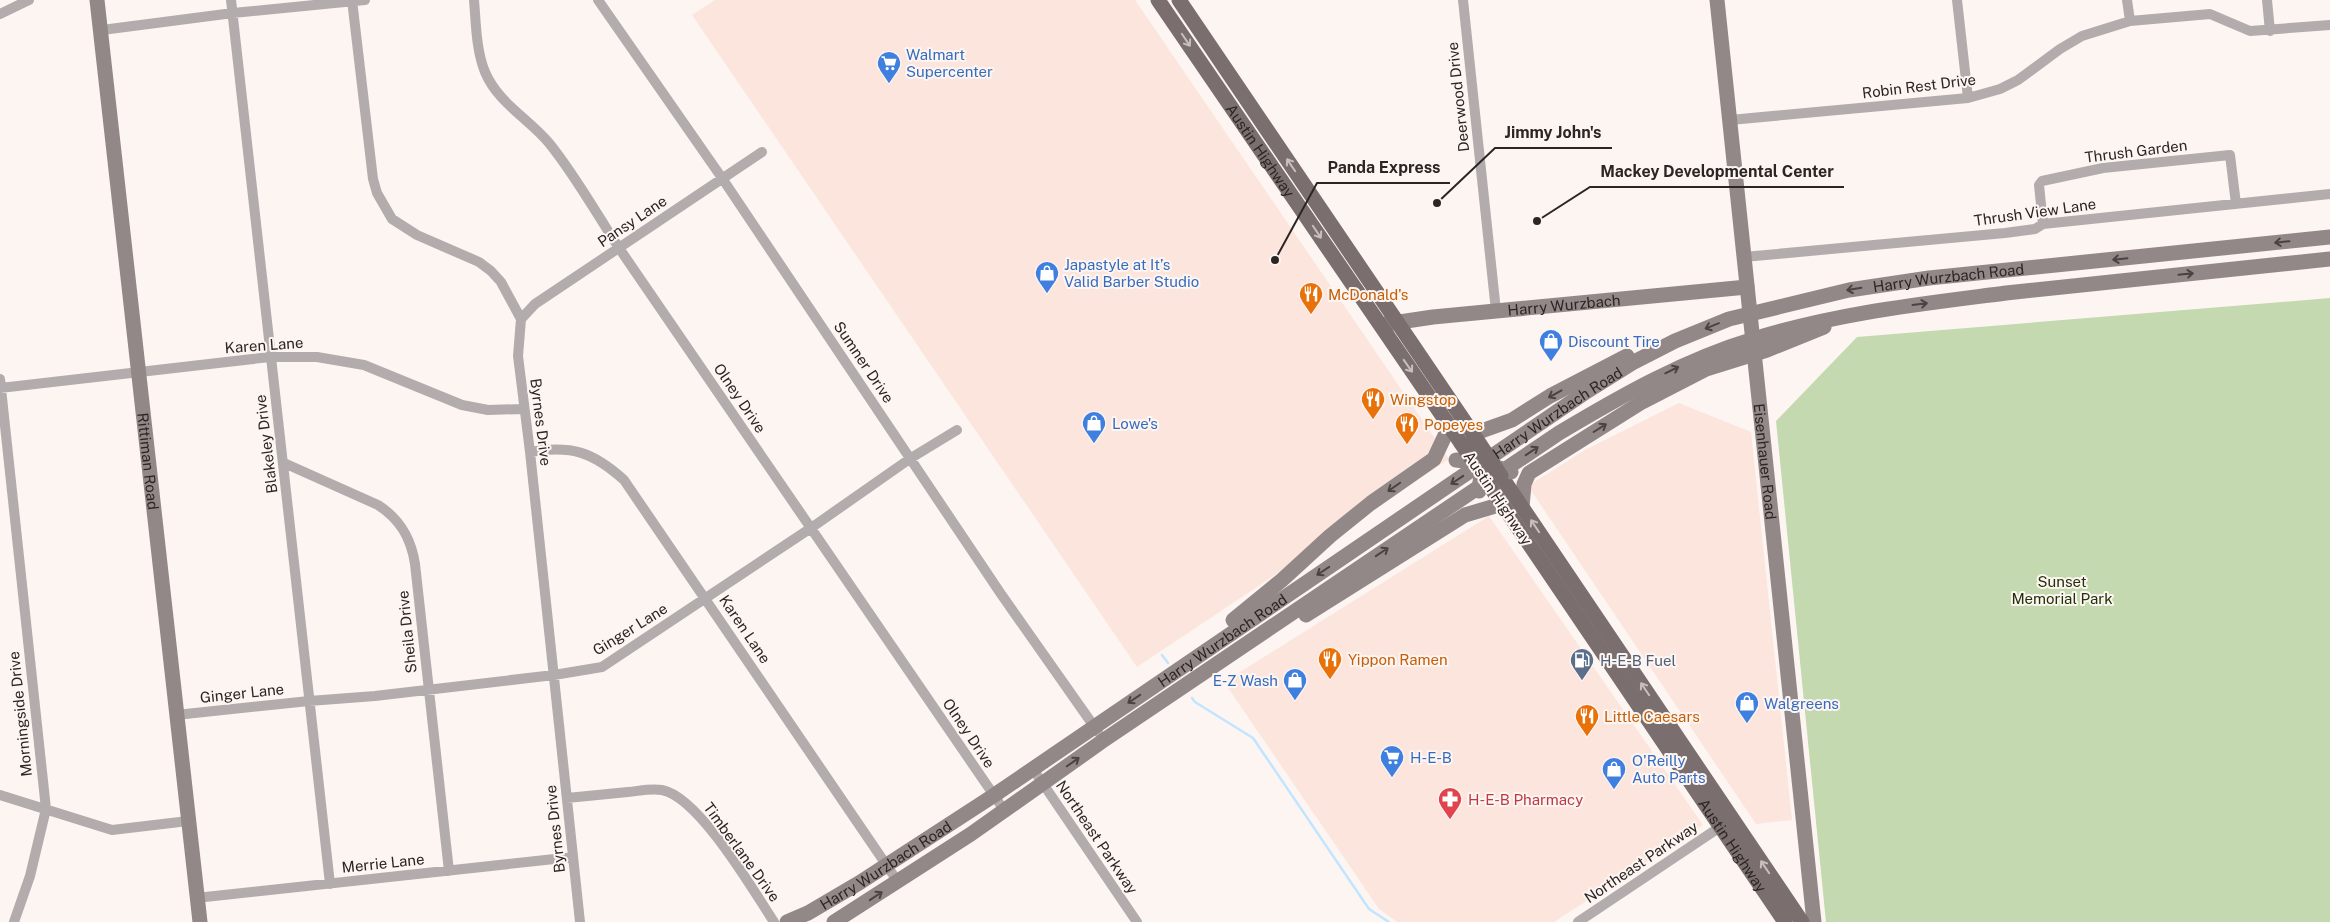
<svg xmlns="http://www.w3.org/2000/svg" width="2330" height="922" font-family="'Public Sans',sans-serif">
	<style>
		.built { fill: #fbe5dd }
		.green { fill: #c4d9af }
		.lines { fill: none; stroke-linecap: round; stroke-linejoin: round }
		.stream { stroke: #c2e5ff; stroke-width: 2.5 }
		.street { stroke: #b3acac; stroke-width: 10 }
		.secondary { stroke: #928888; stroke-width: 15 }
		.primary { stroke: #7a6f6e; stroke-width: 15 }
		.secondary-bridge { stroke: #928888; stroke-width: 15 }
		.primary-bridge { stroke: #7a6f6e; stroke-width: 15 }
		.oneway { stroke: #c9bfbd }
		.oneway2 { stroke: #4a4342 }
		.labels { text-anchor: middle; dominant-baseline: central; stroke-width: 4; stroke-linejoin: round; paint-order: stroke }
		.shop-label { font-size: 15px; fill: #366cbe; stroke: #fdf5f2; text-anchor: start }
		.street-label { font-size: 15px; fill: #2b2624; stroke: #fdf5f2 }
		.food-label { font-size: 15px; fill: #c56008; stroke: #fdf5f2; text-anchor: start }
		.park-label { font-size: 15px; fill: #213207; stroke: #fdf5f2 }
		.service-label { font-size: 15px; fill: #4e5e75; stroke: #fdf5f2; text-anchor: start }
		.health-label { font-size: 15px; fill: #be3a42; stroke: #fdf5f2; text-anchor: start }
		.leader { fill: none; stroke: #2b2624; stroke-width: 2 }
		.callout-dot { fill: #2b2624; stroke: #fdf5f2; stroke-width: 2 }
		.callout-label { font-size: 16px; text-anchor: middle; font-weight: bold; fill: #2b2624; stroke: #fdf5f2; stroke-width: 4; stroke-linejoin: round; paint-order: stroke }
	</style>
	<rect width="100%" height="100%" fill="#fdf5f2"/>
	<!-- built -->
	<path class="built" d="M715,0h420l314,459 -312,208 -445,-652z
		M1679,403l72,29 41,388 -36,4 -228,-338 57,-36z
		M1489,516l214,309 -149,97h-157l-18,-13 -155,-227z"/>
	<!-- green -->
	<path class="green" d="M2330,298v624h-504l-50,-501 81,-84z"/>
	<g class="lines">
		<!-- stream -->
		<path class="stream" d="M1162,655l6,8
			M1192,698l3,4 58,36 116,171 20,13"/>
		<!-- street -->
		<path class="street" d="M231,0l99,884
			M352,0l21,179 4,14 15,26 25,16 62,27 12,9 10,11 20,37 -3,37 12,96 50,470
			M474,0c2,23 2,50 11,72 13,31 43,46 64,71 26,32 47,70 70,105l385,562
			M598,0l124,178 279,416 97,138
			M1463,0l33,311
			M1957,0l11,98
			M2127,0l3,21
			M2267,0l3,31
			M0,14l29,-14
			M102,30l131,-17 132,-13
			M1730,120l238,-22 32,-9 18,-9 42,-31 22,-13 48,-15 80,-7 40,17 80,-6
			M2043,224l-4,-39 3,-4 61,-13 127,-13 6,49
			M1744,257l261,-24 30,-4 8,-5 287,-30
			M521,319l14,-15 227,-152
			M0,379l46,430 -16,67 -16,46
			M0,388l270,-31h47l47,8 98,40 26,5 35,-1
			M530,452c42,-7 63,0 94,28l274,402
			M284,463l94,42c22,14 33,33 37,59l34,307
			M176,715l133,-14 66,-5 179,-21 48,-8 209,-139 100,-70 46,-28
			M1033,769l104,153
			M0,795l112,35 76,-9
			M567,798c20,-2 40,-4 61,-6 11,-1 23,-4 34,-2 37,7 91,100 112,132
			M196,898l377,-41
			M1578,922l142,-95"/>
		<!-- secondary -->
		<g class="secondary">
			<path id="s1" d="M97,0l103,922"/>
			<path id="s2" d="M1717,0l97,922"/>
			<path id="s3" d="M1386,324l47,-7 314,-30"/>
			<path d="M1473,434l39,-14 38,-24 77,-40"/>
			<path d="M1522,507l2,-23 5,-11 113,-71 64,-33 61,-19 57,-23"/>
			<path d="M1306,615l159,-100 37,-11"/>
			<path d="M1233,620l49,-40 48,-44 41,-33 63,-44 15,-32"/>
			<path id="s4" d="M787,922l21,-9 51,-30 134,-87 590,-402 51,-32 41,-21 54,-22 120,-29 80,-12 401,-41"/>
			<path d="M834,922l137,-88 133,-94 455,-307c62,-37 125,-73 195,-94 82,-26 167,-35 252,-46 108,-12 216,-23 324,-34"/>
		</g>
		<!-- primary -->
		<g class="primary">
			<path id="s5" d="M1158,0l303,443"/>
			<path d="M1179,0l294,434"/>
			<path d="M1501,476l301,446"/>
			<path id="s6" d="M1502,504l283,418"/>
		</g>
		<!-- secondary-bridge -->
		<path class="secondary-bridge" d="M1456,460l17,2 9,4
			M1488,464l23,8
			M1479,491l3,-26"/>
		<!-- primary-bridge -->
		<path class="primary-bridge" d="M1473,434l28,42
			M1461,443l41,61"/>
	</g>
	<!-- one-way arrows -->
	<defs><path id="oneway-shaft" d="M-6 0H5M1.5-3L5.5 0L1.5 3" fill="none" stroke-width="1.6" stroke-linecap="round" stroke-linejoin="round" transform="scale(1.25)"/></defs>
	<g class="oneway">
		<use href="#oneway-shaft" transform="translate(1186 40) rotate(56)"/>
		<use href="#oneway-shaft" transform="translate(1291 165) rotate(-124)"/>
		<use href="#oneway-shaft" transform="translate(1317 232) rotate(56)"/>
		<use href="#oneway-shaft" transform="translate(1408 366) rotate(55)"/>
		<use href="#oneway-shaft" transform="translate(1535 526) rotate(-124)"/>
		<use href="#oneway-shaft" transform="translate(1645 689) rotate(-124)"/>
		<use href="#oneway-shaft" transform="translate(1765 867) rotate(-124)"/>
	</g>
	<g class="oneway2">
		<use href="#oneway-shaft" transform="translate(2282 242) rotate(174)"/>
		<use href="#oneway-shaft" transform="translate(2120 259) rotate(174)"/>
		<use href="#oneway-shaft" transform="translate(2186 274) rotate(-6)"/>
		<use href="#oneway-shaft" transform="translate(1854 289) rotate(171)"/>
		<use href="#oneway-shaft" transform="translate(1920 304) rotate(-7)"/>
		<use href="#oneway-shaft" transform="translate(1712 326) rotate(158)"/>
		<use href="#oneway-shaft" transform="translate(1672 370) rotate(-26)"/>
		<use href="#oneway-shaft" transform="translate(1555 394) rotate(151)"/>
		<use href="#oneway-shaft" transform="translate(1600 428) rotate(-32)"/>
		<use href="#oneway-shaft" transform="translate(1532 451) rotate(-34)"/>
		<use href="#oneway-shaft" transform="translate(1457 480) rotate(146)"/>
		<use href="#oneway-shaft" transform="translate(1394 487) rotate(145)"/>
		<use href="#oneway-shaft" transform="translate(1382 552) rotate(-34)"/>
		<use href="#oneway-shaft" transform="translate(1323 571) rotate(146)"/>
		<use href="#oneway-shaft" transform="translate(1134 699) rotate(146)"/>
		<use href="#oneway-shaft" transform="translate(1073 762) rotate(-35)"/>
		<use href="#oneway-shaft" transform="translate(876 896) rotate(-34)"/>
	</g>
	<!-- icons -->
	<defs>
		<g id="supermarket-pin" transform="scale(1.25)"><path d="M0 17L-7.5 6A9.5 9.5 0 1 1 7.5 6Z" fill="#3f7fe0" stroke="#fdf5f2"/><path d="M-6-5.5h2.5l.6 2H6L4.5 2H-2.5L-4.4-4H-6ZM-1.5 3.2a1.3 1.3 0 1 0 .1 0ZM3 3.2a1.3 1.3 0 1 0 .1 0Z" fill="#fff"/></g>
		<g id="shop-pin" transform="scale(1.25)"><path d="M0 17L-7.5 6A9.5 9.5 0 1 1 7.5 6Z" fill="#3f7fe0" stroke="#fdf5f2"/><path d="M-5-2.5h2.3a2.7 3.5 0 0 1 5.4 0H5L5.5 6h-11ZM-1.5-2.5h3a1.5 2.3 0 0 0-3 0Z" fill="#fff"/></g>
		<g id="restaurant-pin" transform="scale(1.25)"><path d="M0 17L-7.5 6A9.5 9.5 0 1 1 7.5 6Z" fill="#e8710a" stroke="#fdf5f2"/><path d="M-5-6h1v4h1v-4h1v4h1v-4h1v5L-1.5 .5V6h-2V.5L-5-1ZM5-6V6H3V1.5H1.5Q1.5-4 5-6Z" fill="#fff"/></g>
		<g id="fuel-pin" transform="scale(1.25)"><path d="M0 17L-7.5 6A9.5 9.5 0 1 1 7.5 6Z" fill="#5c6f8a" stroke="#fdf5f2"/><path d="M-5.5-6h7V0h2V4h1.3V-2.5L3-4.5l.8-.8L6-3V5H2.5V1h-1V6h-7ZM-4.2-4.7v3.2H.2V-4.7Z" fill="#fff"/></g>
		<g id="pharmacy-pin" transform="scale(1.25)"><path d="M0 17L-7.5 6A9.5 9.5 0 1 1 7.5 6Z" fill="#e0444e" stroke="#fdf5f2"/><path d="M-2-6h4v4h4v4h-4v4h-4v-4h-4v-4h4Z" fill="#fff"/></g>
	</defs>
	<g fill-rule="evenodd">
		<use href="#supermarket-pin" x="889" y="63"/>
		<use href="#shop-pin" x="1047" y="273"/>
		<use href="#restaurant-pin" x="1311" y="294"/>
		<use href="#shop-pin" x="1551" y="341"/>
		<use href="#restaurant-pin" x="1373" y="399"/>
		<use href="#shop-pin" x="1094" y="423"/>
		<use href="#restaurant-pin" x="1407" y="424"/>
		<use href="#restaurant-pin" x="1330" y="659"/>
		<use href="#fuel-pin" x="1582" y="660"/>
		<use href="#shop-pin" x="1295" y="680"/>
		<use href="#shop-pin" x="1747" y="703"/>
		<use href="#restaurant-pin" x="1587" y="716"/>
		<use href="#supermarket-pin" x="1392" y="757"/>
		<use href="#shop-pin" x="1614" y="769"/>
		<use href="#pharmacy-pin" x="1450" y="799"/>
	</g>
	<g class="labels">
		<!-- shop labels -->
		<g class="shop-label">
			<text x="906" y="54">Walmart<tspan x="906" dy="17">Supercenter</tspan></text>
			<text x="1064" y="264">Japastyle at It’s<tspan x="1064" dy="17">Valid Barber Studio</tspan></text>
			<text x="1568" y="341">Discount Tire</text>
			<text x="1112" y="423">Lowe's</text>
			<text x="1278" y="680" text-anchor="end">E-Z Wash</text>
			<text x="1764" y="703">Walgreens</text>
			<text x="1410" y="757">H-E-B</text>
			<text x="1632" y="760">O'Reilly<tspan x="1632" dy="17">Auto Parts</tspan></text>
		</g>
		<!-- street labels -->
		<g class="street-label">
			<text transform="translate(1919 86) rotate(-7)">Robin Rest Drive</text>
			<text transform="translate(1458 97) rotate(-96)">Deerwood Drive</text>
			<text stroke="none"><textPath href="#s5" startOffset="182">Austin Highway</textPath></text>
			<text transform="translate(2136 151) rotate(-7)">Thrush Garden</text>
			<text transform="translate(2035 212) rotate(-8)">Thrush View Lane</text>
			<text transform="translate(632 221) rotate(-34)">Pansy Lane</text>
			<text stroke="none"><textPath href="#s4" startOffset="1344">Harry Wurzbach Road</textPath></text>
			<text stroke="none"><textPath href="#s3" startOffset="179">Harry Wurzbach</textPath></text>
			<text transform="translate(264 345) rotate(-4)">Karen Lane</text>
			<text transform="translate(864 362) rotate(56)">Sumner Drive</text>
			<text transform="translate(740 398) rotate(56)">Olney Drive</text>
			<text stroke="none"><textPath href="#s4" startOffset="924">Harry Wurzbach Road</textPath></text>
			<text transform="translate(541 422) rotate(83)">Byrnes Drive</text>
			<text transform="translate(266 444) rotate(-97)">Blakeley Drive</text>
			<text stroke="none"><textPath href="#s1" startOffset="464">Rittiman Road</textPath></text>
			<text stroke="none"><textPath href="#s2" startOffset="464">Eisenhauer Road</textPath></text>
			<text transform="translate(1498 498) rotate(56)">Austin Highway</text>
			<text transform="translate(630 629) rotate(-32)">Ginger Lane</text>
			<text transform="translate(745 629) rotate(56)">Karen Lane</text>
			<text transform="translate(407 632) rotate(-96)">Sheila Drive</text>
			<text stroke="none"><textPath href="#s4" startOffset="519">Harry Wurzbach Road</textPath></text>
			<text transform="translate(242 693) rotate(-6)">Ginger Lane</text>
			<text transform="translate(20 714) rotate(-96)">Morningside Drive</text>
			<text transform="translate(969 733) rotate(56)">Olney Drive</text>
			<text transform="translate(555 829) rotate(-96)">Byrnes Drive</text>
			<text transform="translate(1097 837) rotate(56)">Northeast Parkway</text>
			<text stroke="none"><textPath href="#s6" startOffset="412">Austin Highway</textPath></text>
			<text transform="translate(742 852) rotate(54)">Timberlane Drive</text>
			<text transform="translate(1641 862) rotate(-34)">Northeast Parkway</text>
			<text transform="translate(383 863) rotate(-6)">Merrie Lane</text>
			<text stroke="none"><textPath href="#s4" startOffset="114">Harry Wurzbach Road</textPath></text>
		</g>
		<!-- food labels -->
		<g class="food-label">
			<text x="1328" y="294">McDonald's</text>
			<text x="1390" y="399">Wingstop</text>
			<text x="1424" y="424">Popeyes</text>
			<text x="1348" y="659">Yippon Ramen</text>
			<text x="1604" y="716">Little Caesars</text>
		</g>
		<!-- park labels -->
		<g class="park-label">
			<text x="2062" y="581">Sunset<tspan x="2062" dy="17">Memorial Park</tspan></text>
		</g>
		<!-- service labels -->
		<g class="service-label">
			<text x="1600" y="660">H-E-B Fuel</text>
		</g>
		<!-- health labels -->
		<g class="health-label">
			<text x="1468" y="799">H-E-B Pharmacy</text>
		</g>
	</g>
	<!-- callouts -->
	<path class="leader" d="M1437 203L1495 148H1612M1275 260L1317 183H1450M1537 221L1590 187H1844"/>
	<g class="callout-dot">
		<circle cx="1437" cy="203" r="5"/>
		<circle cx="1275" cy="260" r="5"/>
		<circle cx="1537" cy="221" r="5"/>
	</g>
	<g class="callout-label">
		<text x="1553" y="138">Jimmy John's</text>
		<text x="1384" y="173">Panda Express</text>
		<text x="1717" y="177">Mackey Developmental Center</text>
	</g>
</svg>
